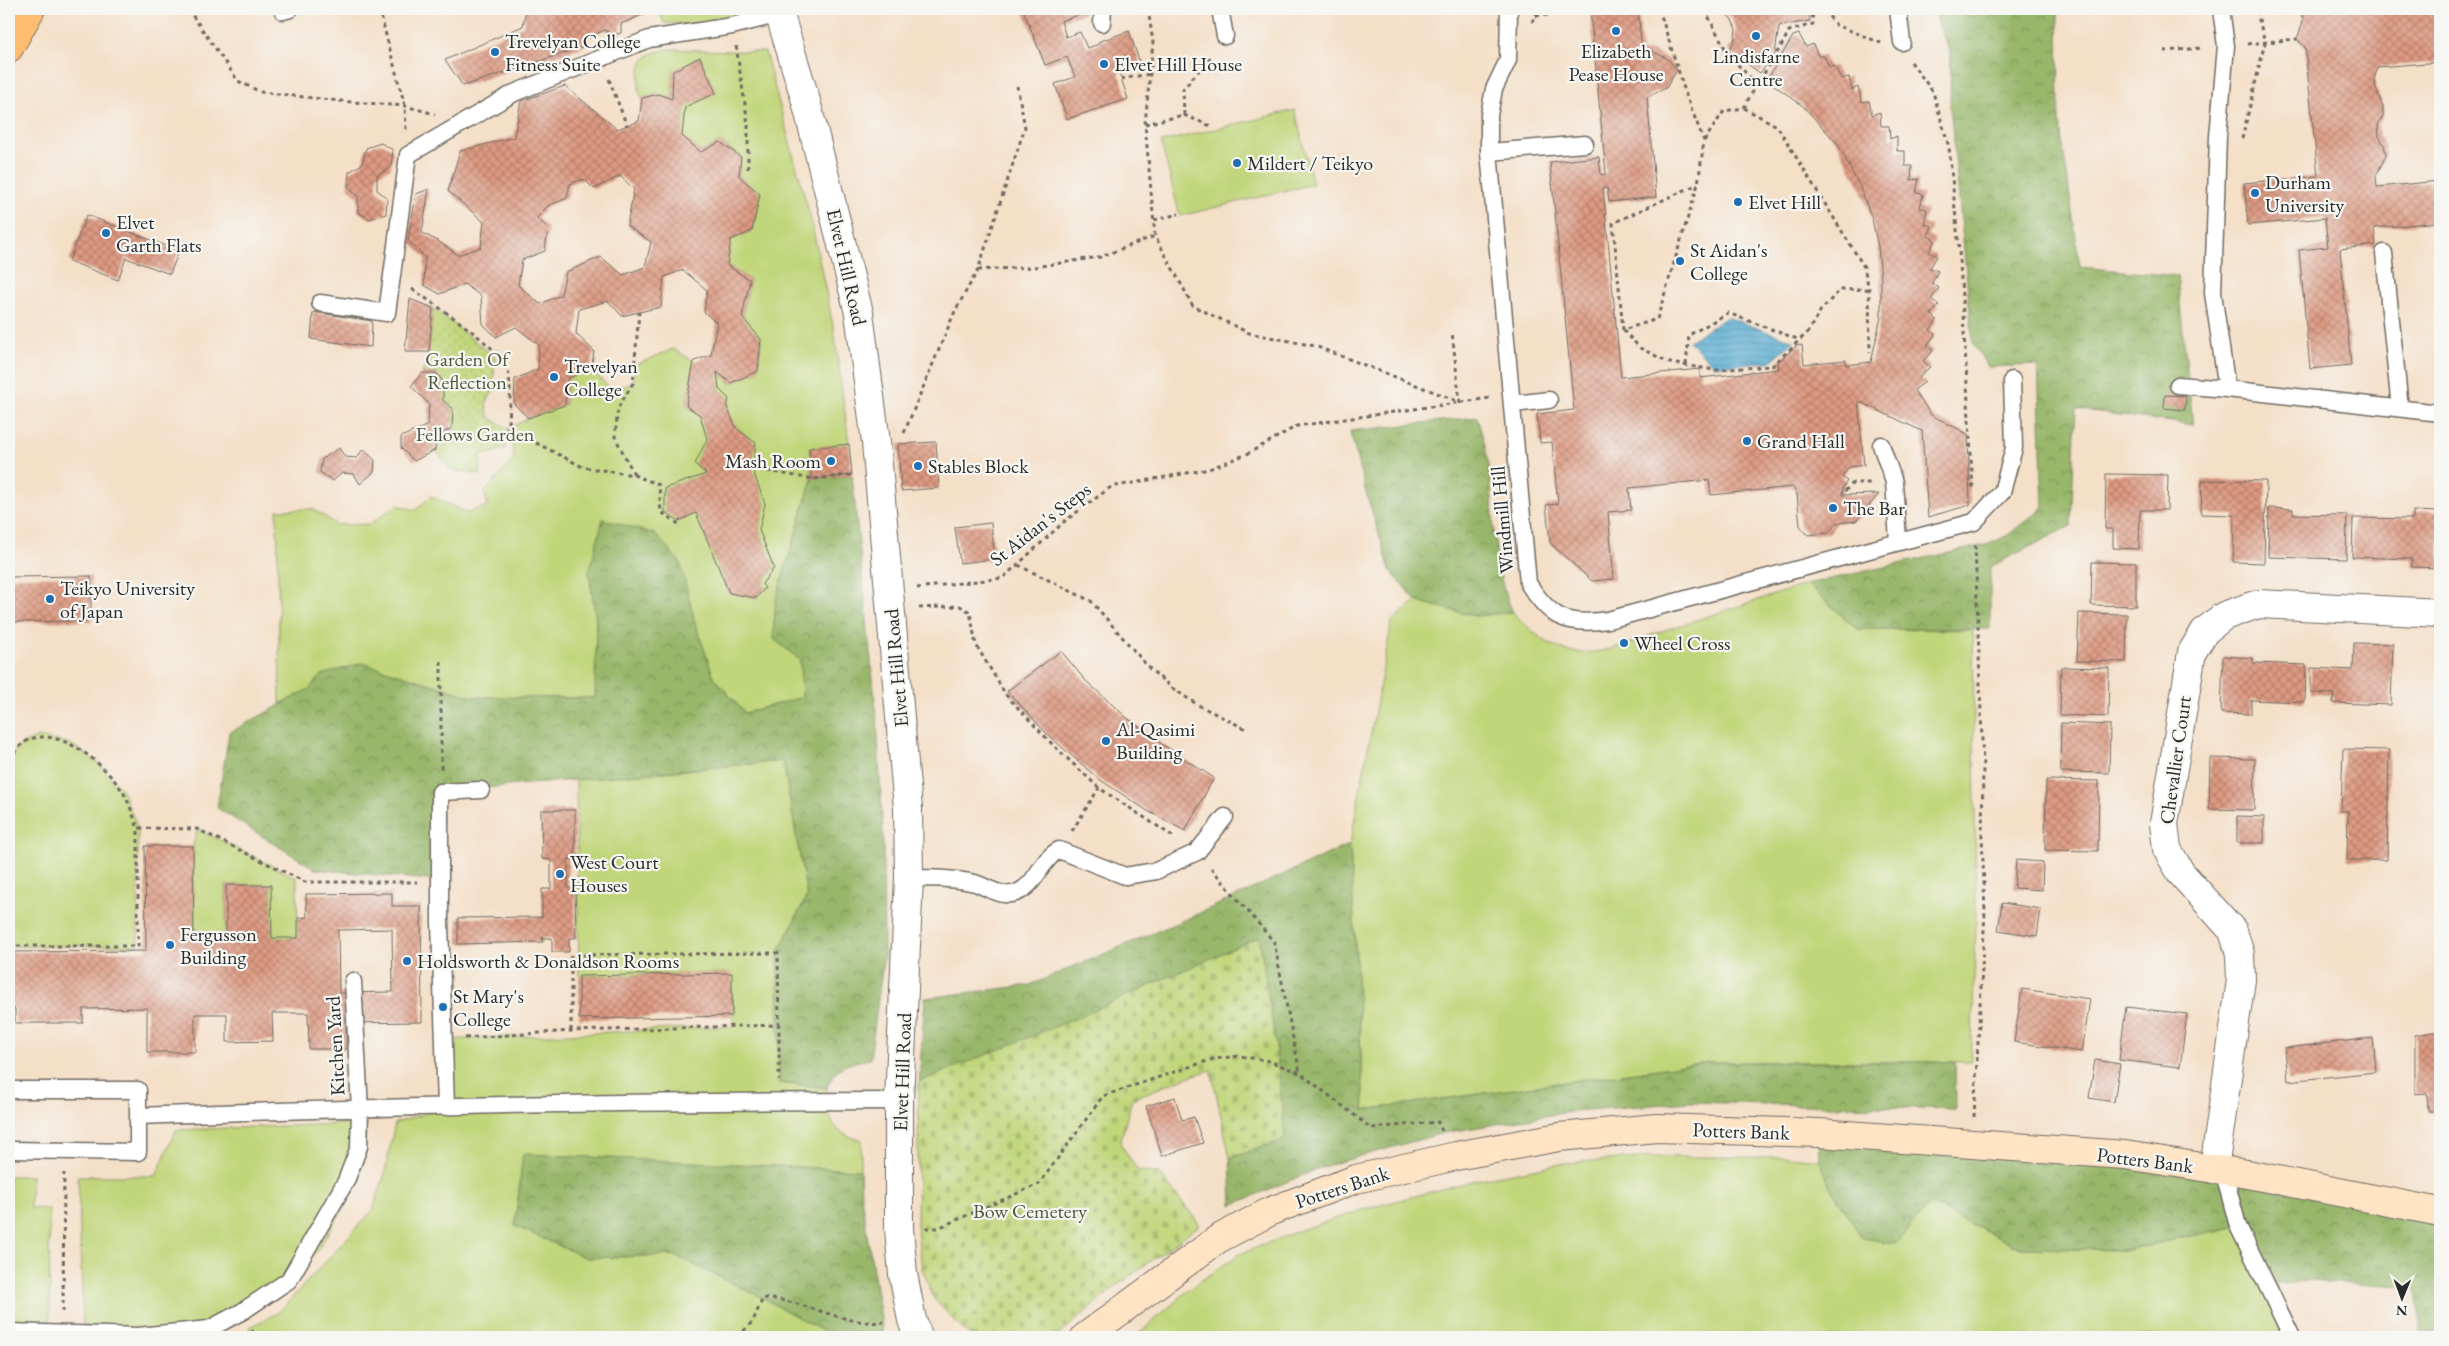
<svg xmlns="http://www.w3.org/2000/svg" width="2449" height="1346" font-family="'EB Garamond',serif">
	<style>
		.green { fill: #c1d67a; stroke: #768052 }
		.forest { fill: url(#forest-crowns); stroke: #62714a }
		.cemetery { fill: url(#cemetery-stones); stroke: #768052 }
		.garden { fill: url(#garden-dots); stroke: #768052 }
		.water { fill: url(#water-rules); stroke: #406a7e }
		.building { fill: url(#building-cross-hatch); fill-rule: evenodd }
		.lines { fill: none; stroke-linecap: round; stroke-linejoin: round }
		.lane-casing { stroke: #716a62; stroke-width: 19 }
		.street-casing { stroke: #716a62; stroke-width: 30 }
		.secondary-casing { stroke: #716a62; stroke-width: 30 }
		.primary-casing { stroke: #716a62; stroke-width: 30 }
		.path { stroke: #716a62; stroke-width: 3; stroke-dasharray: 4 4; stroke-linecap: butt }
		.lane { stroke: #fff; stroke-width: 16 }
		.street { stroke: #fff; stroke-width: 28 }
		.secondary { stroke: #fee4c5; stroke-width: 28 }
		.primary { stroke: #fdbc6f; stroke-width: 28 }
		.poi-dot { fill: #1f6fb2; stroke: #f6f6f2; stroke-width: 2 }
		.labels { text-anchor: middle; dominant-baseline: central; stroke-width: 4.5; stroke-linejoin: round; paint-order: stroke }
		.poi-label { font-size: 20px; fill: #2b2b2b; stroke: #f6f6f2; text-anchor: start }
		.street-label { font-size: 20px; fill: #2b2b2b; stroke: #f6f6f2 }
		.park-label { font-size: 20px; fill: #50563f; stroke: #f6f6f2 }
	</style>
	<defs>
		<pattern id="forest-crowns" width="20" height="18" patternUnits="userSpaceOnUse" patternTransform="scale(1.25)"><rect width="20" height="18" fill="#98b76a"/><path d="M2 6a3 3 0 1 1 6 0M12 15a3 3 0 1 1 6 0" fill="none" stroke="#7c9557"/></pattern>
		<pattern id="cemetery-stones" width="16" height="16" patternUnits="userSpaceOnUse" patternTransform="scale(1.25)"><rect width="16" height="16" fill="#c1d67a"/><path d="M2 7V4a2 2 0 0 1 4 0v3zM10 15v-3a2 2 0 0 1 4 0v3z" fill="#a6b86a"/></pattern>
		<pattern id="garden-dots" width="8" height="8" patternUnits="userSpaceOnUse" patternTransform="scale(1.25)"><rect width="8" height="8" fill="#c1d67a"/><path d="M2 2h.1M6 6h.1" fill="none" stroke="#a6b86a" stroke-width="1.8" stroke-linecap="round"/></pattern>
		<pattern id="water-rules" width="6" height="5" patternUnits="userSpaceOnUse" patternTransform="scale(1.25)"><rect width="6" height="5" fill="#54aad0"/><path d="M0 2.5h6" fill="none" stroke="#468ba9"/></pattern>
		<pattern id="building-cross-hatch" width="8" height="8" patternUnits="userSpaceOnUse" patternTransform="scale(1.25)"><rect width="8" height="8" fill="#de9a82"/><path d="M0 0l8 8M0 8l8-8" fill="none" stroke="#b47e6b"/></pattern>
	</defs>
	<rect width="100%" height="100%" fill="#f6f6f2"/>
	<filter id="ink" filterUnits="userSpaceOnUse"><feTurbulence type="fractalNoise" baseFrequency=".02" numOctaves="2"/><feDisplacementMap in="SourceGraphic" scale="10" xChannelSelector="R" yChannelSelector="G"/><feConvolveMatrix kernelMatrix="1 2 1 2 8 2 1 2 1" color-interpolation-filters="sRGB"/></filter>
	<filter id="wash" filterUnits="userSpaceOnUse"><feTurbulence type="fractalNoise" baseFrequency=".0096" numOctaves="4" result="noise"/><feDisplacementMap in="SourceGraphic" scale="20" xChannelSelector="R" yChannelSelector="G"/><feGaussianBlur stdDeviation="1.12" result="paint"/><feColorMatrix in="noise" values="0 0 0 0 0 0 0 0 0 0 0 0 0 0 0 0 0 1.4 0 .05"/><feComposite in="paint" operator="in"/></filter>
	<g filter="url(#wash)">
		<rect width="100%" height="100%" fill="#f4dfc7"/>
		<!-- green -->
		<path class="green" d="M658,9h50l16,3 5,-3h16l-1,3 -17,10 -27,3 -36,-2z
			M667,49l98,3 45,164 24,114 15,114 -40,4 3,31 -36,121 -3,38 27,22 3,37 -58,16 -31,-35 -18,-52 -107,-54 7,48v78l-123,-1 -111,-34 -40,12 -13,14 -29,15 -3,-194 36,-1 24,16 33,-1 27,-19 19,5 15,-14 36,17 21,-7 -4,-13 30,-34 -5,-30 19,-11 37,-13 3,-27 23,-8 21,20 21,-7 2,-18 38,-16 21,12 -8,45 14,9 7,24 -12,25 11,10 -41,14v24l14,9 17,-8 33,80 27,5 9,-10 -3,-4 12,-16 -15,-38 6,-26 -13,-36 3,-24c-14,-12 -30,-25 -26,-45l-10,-10 -2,-17 14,11 27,-12 3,-32 -19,-22 8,-37 -23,-15 4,-25 21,-9 8,-37 -21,-18 2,-19 -21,-15 -19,10 -19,-16 3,-29 31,-14 -16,-36 -27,14 -1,28 -14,-5 -16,4c-4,-6 -3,-11 -3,-19 1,-22 8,-25 28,-30z
			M1295,110l18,74 -133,32 -19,-74z
			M1807,584l50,45 116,1 3,294 -5,138h-263l-344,48 -14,-266 42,-223 24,-20 59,15 38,-4c16,17 37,38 62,40 34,3 57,-11 87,-21 49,-16 97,-31 145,-47z
			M38,737l33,7 27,19 24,27 16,38v118h-129v-186l10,-14z
			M783,761l24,135 -29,57 1,130 48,5c0,28 3,46 35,52l-2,30 -337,-16 -8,72 72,32 87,-3 89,43 71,39h-580l-4,-10 29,-15 94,-102 11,-33 11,-54 51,-16 -1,-67 289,-14 -3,-53 -152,3 -3,-196z
			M197,829l100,49 1,60h-26l-1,-53h-45v54h-32l-1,-93z
			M366,1123l-3,40 -16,40 -31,49 -27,28 -80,49 -71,7 -55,-10 -5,-150h78l20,-46z
			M1653,1157h135l32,3 10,26 32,51 33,6 35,-39 90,44 106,2 112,-24 54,111h-1157l57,-50 46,-32 65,-26 66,-21 107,-28 89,-17z
			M9,1176h22l-1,32 19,1 1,116 -41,2z"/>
		<!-- forest -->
		<path class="forest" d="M1932,9h126l1,110 21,148 97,9 16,149 -117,-16 -5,117 -81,41v62h-133l-50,-45 182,-40 19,-9 35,-28 -5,-142 -50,2 -15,-23 -23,-239 1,-50z
			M1477,417c3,11 7,22 9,34 11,54 2,110 27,161l-38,4 -59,-15 -26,-31 -25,-81 -15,-58z
			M852,475l25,244 6,119 1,117 -14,104c-22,4 -34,6 -43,29l-48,-5 -1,-130 29,-57 -24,-135 -342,31 -1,89 -125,-12 -98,-61 12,-75 80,-44 13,-14 40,-12 111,34 122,1 1,-78 -7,-48 14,-53 52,15 25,28 16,64 18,52 31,35 57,-16 -2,-37 -27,-22 3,-38 36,-121z
			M1350,844l14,266 344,-48h247l1,47 -266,-7 -116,9 -131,22 -121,34 -90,38 -2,-47 55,-19 -9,-93 -17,-109 -187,83 -153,62 6,-84 105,-13 161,-68z
			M1819,1133l154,10 467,69v125h-19l-5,-49 -108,-7 -41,3 -29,-58 -112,24 -106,-2 -90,-44 -34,39 -34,-5 -32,-52 -10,-26z
			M523,1154l337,16 1,27 23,140h-50l-71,-39 -89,-43 -87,3 -72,-32z"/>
		<!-- cemetery -->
		<path class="cemetery" d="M1259,937l17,109 9,93 -55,19 -19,-88 -27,8 -52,21 -12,44 18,28 21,2 41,52 -85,62 -59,50h-81l-12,-7 -29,-31 -12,-30 -5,-41 2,-146 153,-62z"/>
		<!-- garden -->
		<path class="garden" d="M433,308l62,49 -2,34 -7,13 3,13 20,12 -4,20 -24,7 -1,18 -28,-4 -17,-20 19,-10 -1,-30 -10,-10v-19l-7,-8h-14l7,-21z"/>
		<!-- water -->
		<path class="water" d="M1727,317l67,24 -24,21 -56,4 -25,-25z"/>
		<g id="blocks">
			<!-- building -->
			<path class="building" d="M526,9h130l-35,15v9l-9,2 -7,-5 -21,9 -1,8 -120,39 -18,-26 78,-34z
				M1023,9h74l-36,12 5,16 14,-5 7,16 10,-3 3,-4 29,-10 11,32 -21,9 9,27 -61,20 -12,-35 20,-7 -8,-20 -22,8z
				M1590,9h48l4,43 10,-1 16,8 9,11 -11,18 -19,9 9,100 -47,5 -2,-14h-4l18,189 79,-8v9l79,-9 -1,-7 18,-16 6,-1 2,19 42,-4v5l25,-3 10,-45v-39l-3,-31 -6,-28 -12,-32 -23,-44 -34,-37 -36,-26 26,-44 6,-2 7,13 7,-3 5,12h6l5,11 6,-1 6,13 8,-2 3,13 6,-3 4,15 7,-1 3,14 8,-3 1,14h8l1,13 7,-3v15h8v15h7l-1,14 8,-1 -3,14 7,1 -3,14 7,1 -3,15 8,2 -4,10 7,4 -6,12 8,4 -7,12 8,3 -6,12 7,5 -8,11 8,6 -8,9 6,6 -7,10 5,5 -8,11 6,5 -10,10 7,6 -11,10 6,5 -11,8 17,25 37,19 2,71 -42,12 -6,-86 -64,-30 6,64 -15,2 -7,10 5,4 -4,6 -1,8 37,-1 -23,27 -20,2 -7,10 -21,2 -8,-9 -3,-32 -4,-7 -82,8 -2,-15 -80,8 2,22 -23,2 6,67 -22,2 -42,-38 -4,-38 12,-1 -6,-62 -12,1 -3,-29 37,-4 -24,-248 49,-5 2,18 5,-1z
				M1710,9h98l2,12 -31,5 -4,28 -15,19 -32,-23 6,-7 2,-14 -5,-11 -8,-6 -13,-1z
				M2301,9h139v53l-62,5 -3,9 1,12 7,19v9l-5,9 1,11 5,9 2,10 -10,21 1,11 63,-6v41l-66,6 2,17 -36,4 11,116 -41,4 -11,-119 29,-3 -3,-29 -77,7 -4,-42 74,-7 -13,-129 -8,-8 6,-17z
				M700,57l16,36 -31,14 -3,29 19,16 19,-10 21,15 -2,19 21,18 -8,37 -21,9 -4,25 23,15 -8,37 19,22 -3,32 -27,12 -14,-11 2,17 10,10 -2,8 9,21 20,15 -4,25 13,36 -6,26 15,38 -12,16 3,4 -9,10 -27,-5 -33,-80 -17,8 -14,-9v-24l41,-14 -11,-10 12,-25 -7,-24 -14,-9 8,-45 17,-6 6,-32 -13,-11 3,-22 -24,-20 -19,7 -3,30 -39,9 -14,-15 -29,8 -3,25 18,17 -3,19 -23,8 -3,27 -37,13 -14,-14 1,-25 23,-10 1,-24 -23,-18 -20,10 -13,-13 -2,-28 -17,-12 -24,10 -16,-9 1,-28 -17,-17 8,-46 13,-5 -7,44 16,8 20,14 23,-8 3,-25 -36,-31 12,-40 54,-14 7,-36 44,-15 52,43 22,-8 3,-23 16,-4 14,5 1,-28zM620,176l14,13 -7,37 24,16 -6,25 -22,8 -22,-18 -35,15 -5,23 -21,9 -22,-19 4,-25 23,-9 3,-23 -11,-10 11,-12 19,-8 3,-14 14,-5 10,10z
				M381,143l12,7 -2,18 -14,7v15l10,8 -1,16 -16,5 -12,-7v-15l-10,-10 1,-15 13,-8 4,-16z
				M87,215l92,36 -9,23 -44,-16 -8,22 -49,-19z
				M410,299l23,9 -4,44h-24z
				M313,312l59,9 -1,26 -60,-8z
				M422,373h14l7,8v19l10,9 -1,19 -16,9 -1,13 -21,11 -13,-13v-11l27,-12 1,-21 -18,-18z
				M2165,395l21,1 -1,14 -21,-2z
				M936,442l3,46 -38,3 -3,-47z
				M849,444l3,31 -40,4 -3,-31z
				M339,448l6,9 12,1 6,-9 12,11 -1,12 -14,12 -6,-10 -12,-1 -9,8 -13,-9 2,-13z
				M2106,474l62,1 -1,35h-27l-1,39 -26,-1v-19h-8z
				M2202,480l64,1 -2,82 -31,-1 1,-47 -33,-1z
				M2269,508l24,1v5l54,1 -1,44 -78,-2z
				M2413,511l27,1v56l-28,-1v-8l-60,-2 1,-39 60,1z
				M991,523l4,36 -35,4 -5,-36z
				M2092,562l44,1v43l-45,-1z
				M91,576v45l-82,1v-45z
				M2079,613l48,1 -1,48 -49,-1z
				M2354,643l39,1 -2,61 -58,-2 1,-9 -23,-1v-25l42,2z
				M1061,651l24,29 41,37 37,28 51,33 -29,53 -39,-21 -47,-31 -50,-43 -42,-45z
				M2223,656l30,2v5l53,2 -1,37 -54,-2v14l-30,-1z
				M2061,667l48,1 -1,49 -48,-2z
				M2061,723l49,2 -1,48 -49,-1z
				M2343,749l46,1 -2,110h-40l1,-49h-7z
				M2210,758l45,1 -1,51 -45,-1z
				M2046,780l53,1 -1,70 -53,-1z
				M541,810h34v49h-7v29h7l1,50h-7v14h-17v-14h-10l1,4 -85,2v-26l84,-1v-28h9v-29l-9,-1z
				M2237,816l27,1v26h-27z
				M145,846h48l1,93h32v-54h45l1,53h26v-20l9,-1 -1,-23 86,-1v13h29l1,116 -76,1v26h-37l-1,-36h-36l1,28 -46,1v-28h-32v38h-48v-44l-64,1v14h-68v-14h-6v-57l137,-1zM392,929l1,63 -54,1 -1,-63z
				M2016,860l27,2 -1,28 -28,-2z
				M2002,903l39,6 -4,27 -39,-6z
				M732,973v43l-153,3v-43z
				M2022,989l68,10 -8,53 -68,-10z
				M2126,1007l61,7 -7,53 -61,-7z
				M2440,1031v80h-12l-1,-18 -12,1v-59z
				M2373,1038l3,34 -88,9 -3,-33z
				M2095,1060l25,4 -6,38 -25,-4z
				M1175,1097l7,23 12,-3 9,26 -41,13 -16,-50z"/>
		</g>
	</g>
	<g filter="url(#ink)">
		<use href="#blocks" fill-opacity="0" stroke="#716a62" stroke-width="1"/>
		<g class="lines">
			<!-- lane casing -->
			<g class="lane-casing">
				<path id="lane" d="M283,9v2l7,-2
					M1220,9l5,27
					M1509,9l-1,51 -14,29 -5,26v37l39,431c22,35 38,43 80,37l366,-98 28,-30 12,-44 -2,-68
					M1898,9l4,33
					M2221,9l5,37 -8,90 -5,157 14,96 213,24
					M1102,23l1,-14
					M1489,152l96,-8
					M2384,253l16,155
					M320,303l67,10 21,-158 106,-62 135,-54 83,-13 48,-12
					M2178,385l49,4
					M1513,404l36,-4
					M1881,445l13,37 4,59
					M909,878c22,0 44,0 66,5 12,4 27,15 41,10 21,-8 24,-33 43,-43l66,26 31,-5 41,-19 28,-35
					M9,1090h129v62l-129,-2
					M446,1107l-6,-184v-131l41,-2
					M138,1116c253,-10 507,-15 761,-15
					M2223,1170l15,56 54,111
					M9,1332l129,4 71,-7 34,-18 46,-31 57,-99 13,-34 1,-38 -7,-128"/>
			</g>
			<!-- street casing -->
			<g class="street-casing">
				<path id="street" d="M778,9l28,92 53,212 17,129 32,367 1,69 -10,223v128l4,45 9,46 6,17
					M2214,1169l27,-189 -1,-26 -7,-23 -52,-58 -14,-24 -3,-25 28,-172 13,-21 19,-15 34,-12 182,9"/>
			</g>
			<!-- secondary casing -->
			<g class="secondary-casing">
				<path id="secondary" d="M1085,1337l133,-98 53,-28 85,-32 100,-23 103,-19 98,-9 162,5 306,22 122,19 193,38"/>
			</g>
			<!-- primary casing -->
			<g class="primary-casing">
				<path id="primary" d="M9,48l22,-39"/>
			</g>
			<!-- path -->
			<path class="path" d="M188,9l50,72 23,11 78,9 66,5 30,8
				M379,9l26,97 1,24
				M1148,9l5,33 -8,82 10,112 38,70 56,27 66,13 145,56 -8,-70
				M1659,9l27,86 18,46 -6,43 -41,135 -34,11 17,18 30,15 45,7 57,-4 35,-33 14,-23 19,-20 29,-1
				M1707,9l1,7 20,38 28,30
				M1824,10l12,15 45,18
				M1809,12l39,-3
				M1536,16l54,-5
				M1532,22l7,-13
				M2247,44l50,-5
				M736,46l12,78v45
				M2164,51l39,-3
				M1911,62l22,30 16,55 11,114 13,229
				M609,79l18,47
				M1121,79l29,-5
				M1744,108l33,18 87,141 5,22 1,63
				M1184,115l-1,-26 30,-35
				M1145,124l39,-9 27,11
				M2242,139l23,-97 -9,-33
				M1704,141l20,-30 20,-3c13,-27 32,-50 45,-77l24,-7 -1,-15
				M1154,220l25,-6
				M978,270l56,-3 66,-10 55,-21
				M412,289c20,14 91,59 96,82 4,18 1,40 1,58l74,38 51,8 25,10 2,27 19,13
				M1623,330l-10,-107 85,-39
				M1686,365l3,-30 39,-22 72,27
				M904,433l51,-122 23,-41 47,-143 -8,-41
				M752,468l60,11 39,-4
				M634,474l-19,-37 3,-29 15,-25 6,-71
				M1845,491l8,-8h18
				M1018,565l73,36 59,68 22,19 26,17 48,24
				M917,588l86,-10 62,-57 46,-34 98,-18 38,-15 50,-28 193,-28
				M919,608l41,-2 10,6 6,33 30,50 47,50 46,43 75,49
				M9,760c7,-10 16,-22 30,-23 31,-2 65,28 82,52 8,11 12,27 17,39
				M441,769v-111
				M1072,831l27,-43
				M1211,868l63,74 26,131
				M9,946h129v-118l59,1 108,53h112
				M571,1031v-76l207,-2 1,72
				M465,1038l106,-7 208,-6v55
				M1974,1117l11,-205 -3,-77 1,-67 -8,-224
				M926,1228h12l101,-44 64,-88 110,-37 27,-3 29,5 31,12 71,55 67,-6 4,9
				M63,1312l1,-139
				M252,1330l3,7
				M738,1337l15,-16 10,-23c42,2 80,28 121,24"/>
			<!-- lane -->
			<use href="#lane" class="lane"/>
			<!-- street -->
			<use href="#street" class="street"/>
			<!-- secondary -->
			<use href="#secondary" class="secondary"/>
			<!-- primary -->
			<use href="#primary" class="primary"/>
		</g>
	</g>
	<!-- markers -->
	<g class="poi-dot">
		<circle cx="1616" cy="31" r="5"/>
		<circle cx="1756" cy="36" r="5"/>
		<circle cx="495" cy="52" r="5"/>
		<circle cx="1104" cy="64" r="5"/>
		<circle cx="1237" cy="163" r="5"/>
		<circle cx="2255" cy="193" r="5"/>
		<circle cx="1738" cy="202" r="5"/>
		<circle cx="106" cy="233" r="5"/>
		<circle cx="1680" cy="261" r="5"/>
		<circle cx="554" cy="377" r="5"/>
		<circle cx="1747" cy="441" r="5"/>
		<circle cx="831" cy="461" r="5"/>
		<circle cx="918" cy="466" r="5"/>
		<circle cx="1833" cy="508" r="5"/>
		<circle cx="50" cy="599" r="5"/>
		<circle cx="1624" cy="643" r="5"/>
		<circle cx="1106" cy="741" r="5"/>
		<circle cx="560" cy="874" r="5"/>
		<circle cx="170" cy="945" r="5"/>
		<circle cx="407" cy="961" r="5"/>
		<circle cx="443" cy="1007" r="5"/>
	</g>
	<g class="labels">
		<!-- poi labels -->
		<g class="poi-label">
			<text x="505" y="41">Trevelyan College<tspan x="505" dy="23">Fitness Suite</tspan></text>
			<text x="1616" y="51" text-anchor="middle">Elizabeth<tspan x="1616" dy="23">Pease House</tspan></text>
			<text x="1756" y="56" text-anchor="middle">Lindisfarne<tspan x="1756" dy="23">Centre</tspan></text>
			<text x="1114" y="64">Elvet Hill House</text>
			<text x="1247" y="163">Mildert / Teikyo</text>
			<text x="2265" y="182">Durham<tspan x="2265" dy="23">University</tspan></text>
			<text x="1748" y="202">Elvet Hill</text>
			<text x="116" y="222">Elvet<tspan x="116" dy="23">Garth Flats</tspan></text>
			<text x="1690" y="250">St Aidan's<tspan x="1690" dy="23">College</tspan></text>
			<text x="564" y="366">Trevelyan<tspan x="564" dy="23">College</tspan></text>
			<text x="1757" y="441">Grand Hall</text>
			<text x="821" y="461" text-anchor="end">Mash Room</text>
			<text x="928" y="466">Stables Block</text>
			<text x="1843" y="508">The Bar</text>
			<text x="60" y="588">Teikyo University<tspan x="60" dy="23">of Japan</tspan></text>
			<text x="1634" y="643">Wheel Cross</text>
			<text x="1116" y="729">Al-Qasimi<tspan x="1116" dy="23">Building</tspan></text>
			<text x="570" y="862">West Court<tspan x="570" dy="23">Houses</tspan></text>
			<text x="180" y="934">Fergusson<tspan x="180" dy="23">Building</tspan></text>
			<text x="417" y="961">Holdsworth &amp; Donaldson Rooms</text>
			<text x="453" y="996">St Mary's<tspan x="453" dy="23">College</tspan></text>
		</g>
		<!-- street labels -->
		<g class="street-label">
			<text transform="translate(847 267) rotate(77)">Elvet Hill Road</text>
			<text transform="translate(1502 520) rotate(-95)">Windmill Hill</text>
			<text transform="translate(1040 524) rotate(-38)">St Aidan's Steps</text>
			<text transform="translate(896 668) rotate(-95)">Elvet Hill Road</text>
			<text transform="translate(2175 760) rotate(-82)">Chevallier Court</text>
			<text transform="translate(335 1046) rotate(-93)">Kitchen Yard</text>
			<text transform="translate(902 1072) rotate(-88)">Elvet Hill Road</text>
			<text transform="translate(1741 1131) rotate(2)">Potters Bank</text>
			<text transform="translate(2145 1160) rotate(7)">Potters Bank</text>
			<text transform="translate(1342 1187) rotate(-18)">Potters Bank</text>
		</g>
		<!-- park labels -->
		<g class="park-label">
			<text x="467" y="359">Garden Of<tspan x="467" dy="23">Reflection</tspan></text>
			<text x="475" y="434">Fellows Garden</text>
			<text x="1030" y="1211">Bow Cemetery</text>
		</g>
	</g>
	<!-- margin -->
	<rect width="2449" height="1346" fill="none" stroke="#f6f6f2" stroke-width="30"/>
	<!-- north arrow -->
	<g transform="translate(2402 1298) rotate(181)" stroke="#f6f6f2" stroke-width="4" paint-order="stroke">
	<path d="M0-4L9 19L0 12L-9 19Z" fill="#2b2b2b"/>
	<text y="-8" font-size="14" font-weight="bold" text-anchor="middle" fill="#2b2b2b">N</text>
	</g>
</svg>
